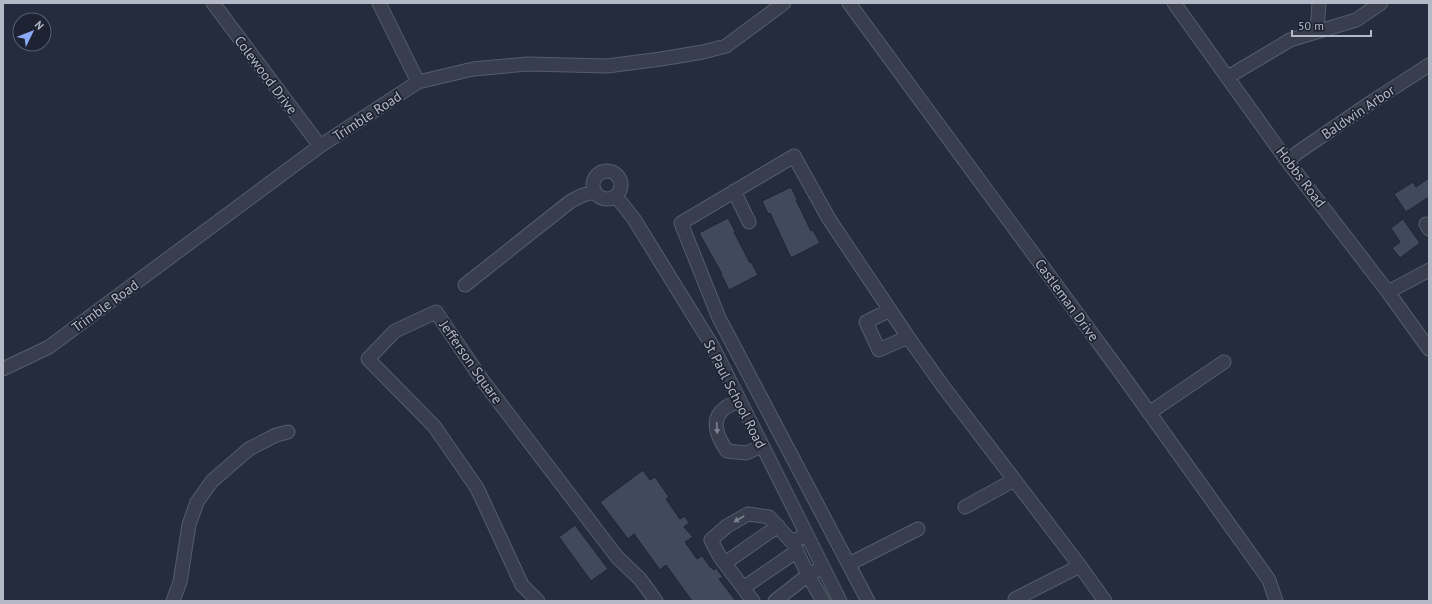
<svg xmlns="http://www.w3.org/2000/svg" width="1432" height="604" font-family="'PT Sans',sans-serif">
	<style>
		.building { fill: #404a5c; stroke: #1f2534 }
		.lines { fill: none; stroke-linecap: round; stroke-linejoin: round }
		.minor-casing { stroke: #565c6b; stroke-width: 15 }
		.minor { stroke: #383e4d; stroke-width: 13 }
		.oneway { fill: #7c8291 }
		.labels { text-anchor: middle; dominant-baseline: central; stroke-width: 3.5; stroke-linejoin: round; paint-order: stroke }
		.street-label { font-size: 14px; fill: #b4b9c8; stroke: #1d2332 }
	</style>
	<rect width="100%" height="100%" fill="#242c3d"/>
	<!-- building -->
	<path class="building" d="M1429,178v19l-23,15 -12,-18 19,-12 3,5z
		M791,187l6,12 -1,1 15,31 2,-1 7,13 -29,15 -21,-45 -2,1 -6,-13z
		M728,218l7,13 -1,1 16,31 1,-1 7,13 -29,15 -8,-16h1l-23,-41z
		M1403,219l17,24 -20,15 -8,-10 8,-6 -9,-14z
		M643,470l7,10 5,-3 14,20 -3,2 14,20 5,-3 4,7 -5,4 9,10 -8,5 12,17 5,-3 9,12h1l2,2 2,-2 7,9 -4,2 17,22h-44l-26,-36 -6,5 -26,-36 -6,5 -28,-37z
		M575,525l33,44 -17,12 -32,-44z"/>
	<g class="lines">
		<!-- minor casing -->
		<g class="minor-casing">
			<path id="minor" d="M213,3l107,143
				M379,3l39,79
				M849,3l274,373 146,204 7,21
				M1174,3l114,159 100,130 41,57
				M1317,31l2,-28
				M1228,77l62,-37 66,-20 25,-17
				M1288,162l9,-9 76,-52 56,-36
				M593 185a14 14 0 1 1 28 0a14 14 0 1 1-28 0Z
				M734,191l15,31
				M616,196l18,23 79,128 127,254
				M1426,224l3,5
				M465,285l106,-84 12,-6 12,-3
				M1388,292l41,-22
				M890,310l-24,12 13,28 29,-13
				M3,369l46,-22 271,-201 98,-64 55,-13 55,-5 79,2 54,-7 42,-7 23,-6 58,-43
				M739,401c-4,2 -10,4 -14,7 -16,12 -7,30 2,43l19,2 16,-7
				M1149,413l75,-51
				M965,507l49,-27
				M794,545l14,30 8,-4
				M725,563l53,-37
				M849,564l69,-35
				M743,588l54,-37
				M1015,599l65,-33
				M173,601l7,-19 9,-57 8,-23 15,-21 37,-32 27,-14 12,-3
				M538,601l-16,-16 -45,-97 -43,-62 -66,-67 27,-28 41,-19 47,69 134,176 23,22 16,22
				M753,601l-33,-44 -9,-17 16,-14 21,-12 21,3 22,24 16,-5
				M775,601l33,-26 15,26
				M868,601l-149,-283 -38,-95 113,-67 35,63 79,118 37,52 135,177 25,35"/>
		</g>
		<!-- minor -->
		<use href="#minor" class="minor"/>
	</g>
	<!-- one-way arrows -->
	<defs><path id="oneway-solid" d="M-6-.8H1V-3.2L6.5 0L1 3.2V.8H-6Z"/></defs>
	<g class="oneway">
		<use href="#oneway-solid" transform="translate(717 428) rotate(87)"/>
		<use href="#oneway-solid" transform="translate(739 519) rotate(150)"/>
	</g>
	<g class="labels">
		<!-- street labels -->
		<g class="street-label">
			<text transform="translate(266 75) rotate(53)">Colewood Drive</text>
			<text transform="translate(1358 112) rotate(-34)">Baldwin Arbor</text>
			<text transform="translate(367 116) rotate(-33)">Trimble Road</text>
			<text transform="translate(1301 177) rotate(53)">Hobbs Road</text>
			<text transform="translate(1067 300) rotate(54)">Castleman Drive</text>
			<text transform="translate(105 306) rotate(-36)">Trimble Road</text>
			<text transform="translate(471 362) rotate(55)">Jefferson Square</text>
			<text transform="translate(735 394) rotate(63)">St Paul School Road</text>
		</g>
	</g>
	<!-- border -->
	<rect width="1432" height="604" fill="none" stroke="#b4b9c8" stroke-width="8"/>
	<!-- north arrow -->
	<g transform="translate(32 32) rotate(47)"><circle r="19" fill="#1d2332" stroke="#595f6e"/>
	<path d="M0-3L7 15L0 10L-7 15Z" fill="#8ca9f5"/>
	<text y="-6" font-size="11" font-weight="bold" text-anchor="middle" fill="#b4b9c8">N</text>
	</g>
	<!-- scale -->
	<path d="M1292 30v6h79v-6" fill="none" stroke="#b4b9c8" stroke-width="2"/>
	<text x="1298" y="30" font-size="12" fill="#b4b9c8" stroke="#1d2332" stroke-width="3" paint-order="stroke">50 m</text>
</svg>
